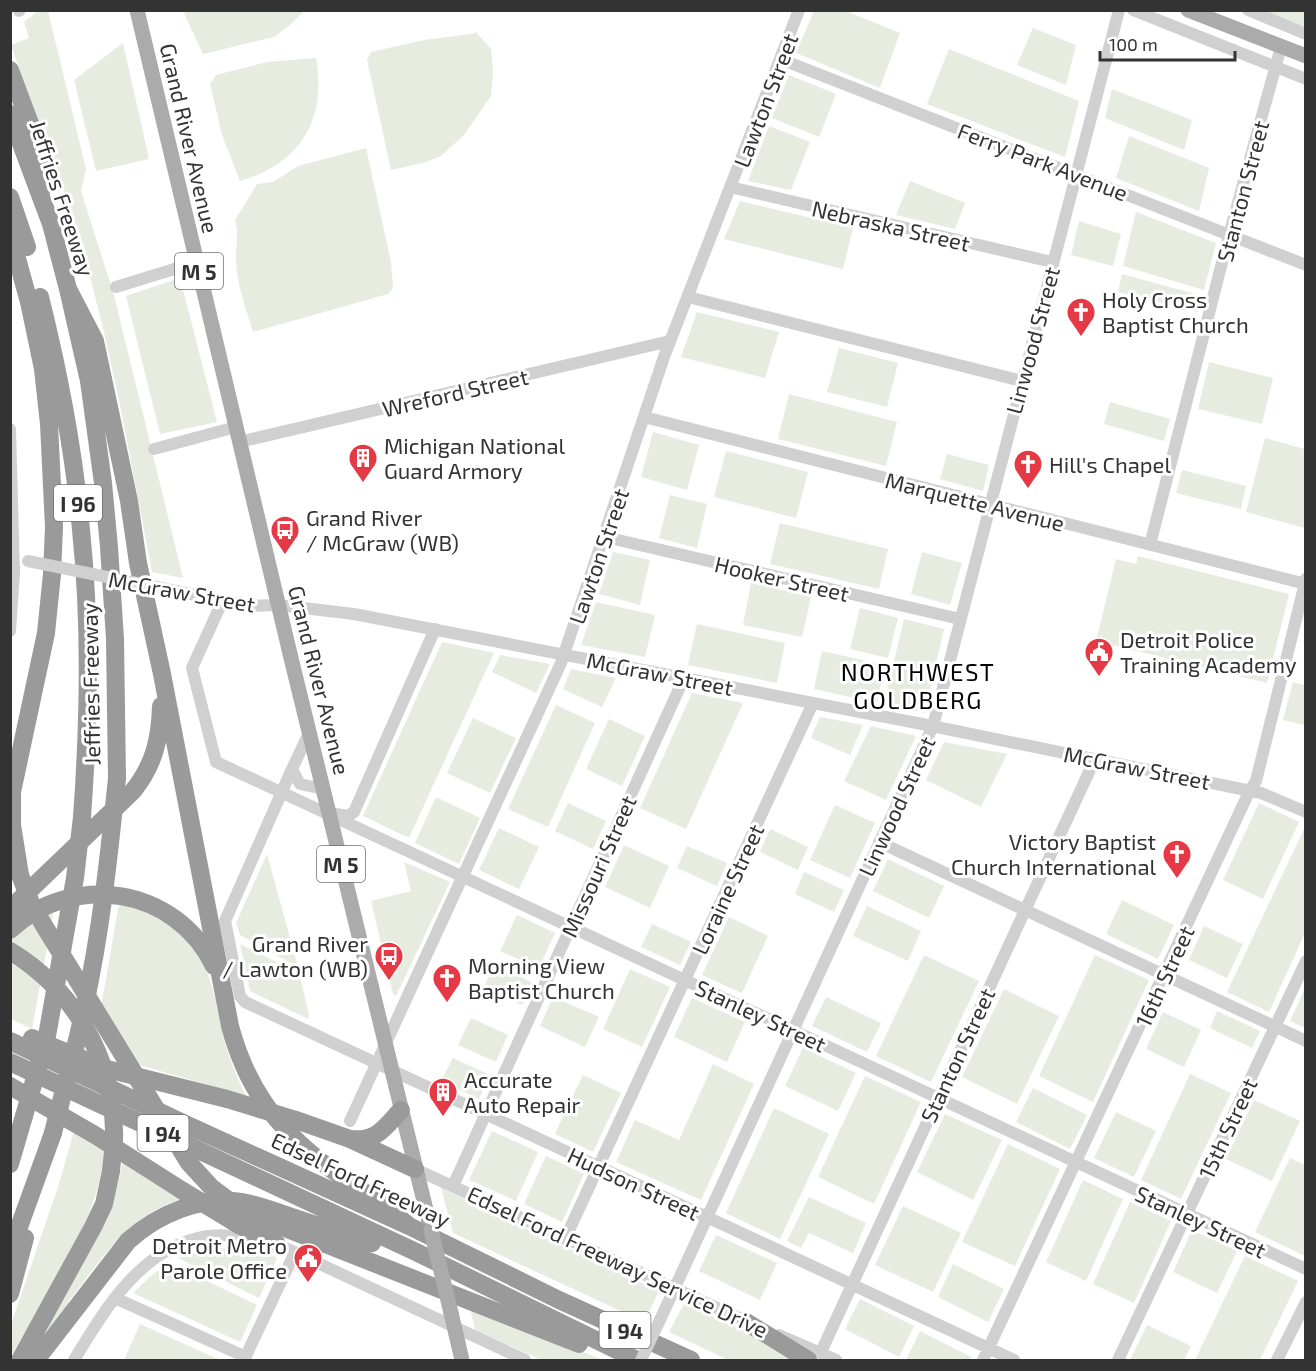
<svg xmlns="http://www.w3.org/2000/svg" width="1316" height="1371" font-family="'Exo 2',sans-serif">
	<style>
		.green { fill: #e6ecdf }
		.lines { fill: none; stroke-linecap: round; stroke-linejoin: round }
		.minor { stroke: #d0d0d0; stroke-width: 12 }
		.major { stroke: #ababab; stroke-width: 15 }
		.highway { stroke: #9a9a9a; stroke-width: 18 }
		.minor-bridge { stroke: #d0d0d0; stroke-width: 12 }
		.major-bridge { stroke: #ababab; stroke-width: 15 }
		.highway-bridge { stroke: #9a9a9a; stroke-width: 18 }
		.labels { text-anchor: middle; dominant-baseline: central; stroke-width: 6; stroke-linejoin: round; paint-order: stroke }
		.shield { fill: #fff; stroke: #707070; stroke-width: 1.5 }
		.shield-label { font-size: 21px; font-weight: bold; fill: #333 }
		.street-label { font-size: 22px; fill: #333; stroke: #fff }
		.poi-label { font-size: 22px; fill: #333; stroke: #fff; text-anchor: start }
		.neighbourhood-label { font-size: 24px; letter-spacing: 1.5px; fill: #000; stroke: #fff }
	</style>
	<rect width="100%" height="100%" fill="#fff"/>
	<!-- green -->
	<path class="green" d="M38,11h10l38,158 -5,22 33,104 69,283 -31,-6 -31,-162 -17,-78 -18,-71 2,-3 -77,-213 18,-7 -5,-16z
		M183,11h121l-14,14 -16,12 -71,17z
		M814,11h32l54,22 -20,55 -84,-35z
		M1264,11h41v16z
		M1033,28l43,17 -10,40 -49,-20z
		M476,32l15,17 2,22 -2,25 -27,39 -23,21 -18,7 -32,7 -24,-110 4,-8 53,-12 47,-6z
		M123,43l26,116 -53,12 -22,-91z
		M949,49l130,52 -14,56 -138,-53z
		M316,58c11,61 -15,105 -76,123l-18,-46 -12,-51 6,-9 51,-13z
		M789,75l47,19 -17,43 -47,-19z
		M1112,89l80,31 -8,30 -79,-32z
		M769,126l41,16 -19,48 -43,-9z
		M1129,136l80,32 -10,43 -83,-33z
		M366,148l25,114 2,26 -5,6 -135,38c-7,-23 -17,-50 -17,-74 0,-14 3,-24 -1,-38l22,-36 16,-2 25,-16z
		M910,181l55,22 -10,26 -59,-14z
		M740,201l113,27 -10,41 -119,-30z
		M1136,212l80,31 -12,47 -81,-24z
		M1079,221l42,13 -8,32 -42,-11z
		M1122,274l80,22 -4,16 -80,-20z
		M180,278l37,144 -57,12 -34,-138z
		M697,312l82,20 -14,46 -84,-21z
		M839,348l59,15 -11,44 -60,-15z
		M1209,362l64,16 -11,46 -64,-15z
		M789,394l108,28 -11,44 -108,-27z
		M1110,402l60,17 -6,22 -60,-17z
		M653,432l46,13 -12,45 -46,-13z
		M1265,438l40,11v79l-59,-16z
		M726,451l82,21 -12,46 -82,-21z
		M947,454l42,11 -6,26 -43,-12z
		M1182,470l64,16 -5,23 -65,-16z
		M670,495l37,9 -10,44 -38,-10z
		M780,523l108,26 -9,40 -109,-25z
		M613,552l37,8 -10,45 -41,-11z
		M922,552l40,11 -12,42 -39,-11z
		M1138,556l151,38 -22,89 -171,-42 20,-82 20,5z
		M751,583l60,14 -9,40 -59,-12z
		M596,602l59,13 -10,42 -64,-12z
		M860,608l38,10 -10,40 -38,-9z
		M904,619l40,10 -19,84 -41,-10z
		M697,624l88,19 -8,40 -89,-18z
		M442,642l52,11 -85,185 -46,-22z
		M822,651l63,14 -8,38 -63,-14z
		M500,655l50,9 -14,29 -44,-21z
		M571,669l45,9 -14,29 -39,-18z
		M1293,682l12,3v40l-22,-5z
		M692,693l51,10 -57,126 -46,-21z
		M556,705l39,18 -47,104 -40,-18z
		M820,717l43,8 -13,30 -39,-17z
		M473,718l43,20 -26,55 -43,-20z
		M609,719l36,17 -23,50 -36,-17z
		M871,726l45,10 -30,64 -42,-19z
		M944,742l63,12 -26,53 -55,-27z
		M436,797l44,21 -21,46 -44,-21z
		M568,803l38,18 -13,28 -38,-18z
		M1259,803l40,19 -36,77 -40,-19z
		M835,805l40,18 -25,55 -40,-18z
		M1305,827v106l-36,79 -42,-20z
		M499,828l40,19 -20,42 -40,-19z
		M770,829l38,18 -10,23 -38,-18z
		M624,845l45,21 -19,42 -45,-21z
		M687,846l40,17 -10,23 -40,-18z
		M267,854l31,113 -58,-32 -4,-12z
		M888,859l56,27 -15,32 -56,-27z
		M404,862l46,20 -54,114 -3,-2 -22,-93 40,-10z
		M804,872l40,18 -10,22 -39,-18z
		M1122,900l52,25 -16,34 -52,-25z
		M119,904c15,5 30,8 44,16 55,34 48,80 65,133 5,15 11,29 18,43l-110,-32 -35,-57z
		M867,906l54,25 -13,30 -55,-25z
		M54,910l-22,119 -21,-10v-79l14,-14z
		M517,915l38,18 -16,35 -39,-17z
		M729,917l39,19 -26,57 -40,-18z
		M652,924l39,18 -11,23 -39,-18z
		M1204,926l39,18 -16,34 -38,-18z
		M240,944l59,29 10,42 -1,4 -58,-28z
		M924,955l55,26 -48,101 -55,-26z
		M1095,955l54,25 -56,122 -54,-26z
		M495,965l38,18 -11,22 -38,-18z
		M630,969l40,18 -28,60 -39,-18z
		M1305,988v40l-15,-7z
		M1004,989l55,27 -42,88 -55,-27z
		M553,997l46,20 -14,30 -45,-21z
		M826,997l55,26 -14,29 -55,-26z
		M692,998l53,24 -18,40 -53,-25z
		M1217,1011l43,20 -8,17 -42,-20z
		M1163,1012l38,18 -17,37 -38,-18z
		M471,1018l37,17 -12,27 -38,-17z
		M803,1048l53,25 -18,38 -53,-25z
		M453,1058l37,17 -11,24 -38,-18z
		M713,1064l41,20 -53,116 -85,-38 19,-42 44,20z
		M1190,1074l41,19 -50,106 -40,-19z
		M583,1075l38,18 -28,59 -38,-18z
		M865,1076l56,26 -47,102 -56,-27z
		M1033,1088l54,27 -17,34 -54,-27z
		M1254,1100l46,21 -28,60 -46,-22z
		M774,1108l55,26 -49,105 -54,-26z
		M1116,1112l40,19 -22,46 -40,-19z
		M945,1114l57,26 -29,60 -56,-28z
		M75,1128l30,21c-7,75 -57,142 -94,207v-32l47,-137z
		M492,1131l46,21 -22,49 -47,-21z
		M1008,1144l52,25 -45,97 -53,-24z
		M546,1156l38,18 -22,48 -38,-18z
		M1290,1158l15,7v91l-50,-24z
		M123,1159l62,39c-56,15 -83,61 -117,104l2,2 -20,26 -4,-2c31,-54 67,-107 77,-169z
		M1083,1180l40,19 -37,82 -40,-19z
		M441,1188l218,103 -15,31 -191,-89z
		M809,1197l57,26 -13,30 -44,-20 -8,15 -14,-7z
		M1130,1202l41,19 -37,82 -41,-19z
		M903,1206l58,27 -28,59 -58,-27z
		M1192,1230l45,21 -20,42 -44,-21z
		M716,1235l61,28 -17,37 -61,-29z
		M253,1247l24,11 -18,40 -81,-40c22,-12 51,-9 75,-11z
		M1245,1256l53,25 -38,79h-65z
		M169,1263l88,42 -17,37 -107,-49 18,-17z
		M953,1264l51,25 -16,33 -50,-25z
		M860,1299l54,27 -15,31 -54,-28z
		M684,1304l61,26 50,30h-67l-59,-28z
		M470,1307l133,53h-62l-66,-30z
		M140,1324l80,36h-96z
		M1147,1325l44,21 -7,14h-54z
		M920,1331l51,26 -1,3h-64z"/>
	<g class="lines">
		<!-- minor -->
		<path class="minor" d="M1133,10l173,69
			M1248,10l58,24
			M19,11l1,-1
			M780,59l526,206
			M730,187l322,75
			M116,287l81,-25
			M688,297l334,84
			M644,417l662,167
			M10,429l4,144 -4,58
			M239,442l431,-101
			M154,449l82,-22
			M605,537l355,82
			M1150,545l79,-310 52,-188
			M166,589l83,17 29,-1 76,9 568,110 339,69 45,19
			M222,602l-30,66 24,94 1090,507
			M309,733l-17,36 8,15 23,5
			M292,769l-67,152 15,75 5,6 769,358
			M336,814l12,2 6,-4 81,-183
			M879,842l427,199
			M350,1121l211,-458 103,-306 135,-347
			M415,1169l337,155
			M453,1186l231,-508
			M565,1239l248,-536
			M115,1298l131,59
			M660,1320l273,-594 186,-716
			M779,1335l57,25
			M821,1352l274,-593
			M74,1360c31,-51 68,-114 134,-124 23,-3 47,3 69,8l248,116
			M244,1360l51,-108
			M983,1360l267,-570 6,-9 50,-202
			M1118,1360l188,-399
			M1277,1360l29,-58"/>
		<!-- major -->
		<path class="major" d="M137,10l154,648 140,572
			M1188,10l118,46
			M451,1313l11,47"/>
		<!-- highway -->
		<path class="highway" d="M10,70l34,91 -2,29
			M10,114l41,110 17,65 21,92 14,102 6,64 6,92 2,139
			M10,197l17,50
			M10,233l19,69 14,67 6,55 5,103 -2,47 -6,59 -34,159v33l8,50
			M68,289l27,52 34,160 9,62 24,111 68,352c16,60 45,100 94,138 28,21 59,39 85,62
			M40,297c19,76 34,154 41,233 10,95 8,191 1,287
			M10,909l123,-118c21,-26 27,-52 28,-85
			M10,930c63,-59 166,-43 204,36
			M32,1038l75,31 120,30
			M10,1041l175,83 224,102 150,74 132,60
			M10,1062l406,190 221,108
			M10,1086l85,49 88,56
			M296,1120l54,19 65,30
			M351,1139c26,3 34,-12 50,-29
			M10,1164l14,-48
			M244,1212l335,132
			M239,1225l38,19
			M10,1252l43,-119
			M10,1294l15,-56
			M746,1322l62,38
			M20,1360l73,-133 11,-23 7,-33
			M36,1360l92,-119c30,-27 72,-45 113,-39 20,3 38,11 57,17 25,9 50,15 74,24"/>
		<!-- minor-bridge -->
		<path class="minor-bridge" d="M28,561l138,28
			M641,1360l19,-40"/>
		<!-- major-bridge -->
		<path class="major-bridge" d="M431,1230l20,83"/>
		<!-- highway-bridge -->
		<path class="highway-bridge" d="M20,875l11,28 12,21 146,239 23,25 32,24
			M10,951c63,38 102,105 104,179 1,13 -2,28 -3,41
			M227,1099l69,21
			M24,1116l23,-80 28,-158 7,-61
			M53,1133c10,-42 23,-83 31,-124 17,-76 25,-154 33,-231
			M183,1191l56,34"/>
	</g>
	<!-- icons -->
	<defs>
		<g id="church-pin" transform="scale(1.5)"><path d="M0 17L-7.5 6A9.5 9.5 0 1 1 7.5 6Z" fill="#e63946" stroke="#fff"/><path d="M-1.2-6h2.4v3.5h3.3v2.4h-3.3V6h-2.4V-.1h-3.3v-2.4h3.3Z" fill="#fff"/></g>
		<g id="building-pin" transform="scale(1.5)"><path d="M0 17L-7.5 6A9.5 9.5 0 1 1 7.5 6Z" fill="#e63946" stroke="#fff"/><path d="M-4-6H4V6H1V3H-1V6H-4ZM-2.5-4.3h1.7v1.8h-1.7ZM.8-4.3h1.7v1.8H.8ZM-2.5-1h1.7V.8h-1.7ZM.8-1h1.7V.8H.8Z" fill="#fff"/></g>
		<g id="bus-pin" transform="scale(1.5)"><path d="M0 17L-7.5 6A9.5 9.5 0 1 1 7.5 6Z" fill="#e63946" stroke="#fff"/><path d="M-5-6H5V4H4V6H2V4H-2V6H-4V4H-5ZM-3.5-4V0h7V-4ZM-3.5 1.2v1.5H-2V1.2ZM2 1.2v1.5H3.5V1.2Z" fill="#fff"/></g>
		<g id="civic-pin" transform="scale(1.5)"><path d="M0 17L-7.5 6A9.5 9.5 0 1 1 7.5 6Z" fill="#e63946" stroke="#fff"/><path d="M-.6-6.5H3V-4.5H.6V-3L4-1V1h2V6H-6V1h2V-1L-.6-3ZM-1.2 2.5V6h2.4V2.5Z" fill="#fff"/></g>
	</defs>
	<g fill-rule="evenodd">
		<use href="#church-pin" x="1081" y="312"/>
		<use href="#building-pin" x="363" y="458"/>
		<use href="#church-pin" x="1028" y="464"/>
		<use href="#bus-pin" x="285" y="530"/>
		<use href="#civic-pin" x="1099" y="652"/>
		<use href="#church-pin" x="1177" y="854"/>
		<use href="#bus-pin" x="389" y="956"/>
		<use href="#church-pin" x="447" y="978"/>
		<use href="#building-pin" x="443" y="1092"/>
		<use href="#civic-pin" x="308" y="1258"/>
	</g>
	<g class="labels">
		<!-- shield labels -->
		<g class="shield">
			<rect x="175" y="253" width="48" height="36" rx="4.5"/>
			<rect x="54" y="485" width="48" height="36" rx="4.5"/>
			<rect x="317" y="846" width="48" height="36" rx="4.5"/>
			<rect x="137.5" y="1115" width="51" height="36" rx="4.5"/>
			<rect x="599.5" y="1312" width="51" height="36" rx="4.5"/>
		</g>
		<g class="shield-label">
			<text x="199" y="271">M 5</text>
			<text x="78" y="503">I 96</text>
			<text x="341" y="864">M 5</text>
			<text x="163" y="1133">I 94</text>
			<text x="625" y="1330">I 94</text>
		</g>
		<!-- street labels -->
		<g class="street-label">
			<text transform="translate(765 100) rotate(-69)">Lawton Street</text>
			<text transform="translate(190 138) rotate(77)">Grand River Avenue</text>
			<text transform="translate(1043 161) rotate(21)">Ferry Park Avenue</text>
			<text transform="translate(1242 191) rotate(-75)">Stanton Street</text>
			<text transform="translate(63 198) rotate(72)">Jeffries Freeway</text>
			<text transform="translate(891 225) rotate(13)">Nebraska Street</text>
			<text transform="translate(1032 340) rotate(-75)">Linwood Street</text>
			<text transform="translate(455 392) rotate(-13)">Wreford Street</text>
			<text transform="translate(975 501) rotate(14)">Marquette Avenue</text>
			<text transform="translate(598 556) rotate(-71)">Lawton Street</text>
			<text transform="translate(782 578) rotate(13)">Hooker Street</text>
			<text transform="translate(182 591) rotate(10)">McGraw Street</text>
			<text transform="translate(660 673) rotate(11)">McGraw Street</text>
			<text transform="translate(320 680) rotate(76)">Grand River Avenue</text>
			<text transform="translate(90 684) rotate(-91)">Jeffries Freeway</text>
			<text transform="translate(1137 767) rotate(11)">McGraw Street</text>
			<text transform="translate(896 806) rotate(-65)">Linwood Street</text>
			<text transform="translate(598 866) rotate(-66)">Missouri Street</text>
			<text transform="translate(727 889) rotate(-65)">Loraine Street</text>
			<text transform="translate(1164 976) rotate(-65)">16th Street</text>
			<text transform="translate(761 1015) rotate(25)">Stanley Street</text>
			<text transform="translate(957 1055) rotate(-65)">Stanton Street</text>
			<text transform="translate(1227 1128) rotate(-65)">15th Street</text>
			<text transform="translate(361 1179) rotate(25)">Edsel Ford Freeway</text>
			<text transform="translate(634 1183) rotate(25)">Hudson Street</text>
			<text transform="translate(1201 1221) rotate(25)">Stanley Street</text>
			<text transform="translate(618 1261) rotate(25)">Edsel Ford Freeway Service Drive</text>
		</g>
		<!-- poi labels -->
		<g class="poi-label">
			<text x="1102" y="299">Holy Cross<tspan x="1102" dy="25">Baptist Church</tspan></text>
			<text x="384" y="445">Michigan National<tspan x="384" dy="25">Guard Armory</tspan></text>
			<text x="1049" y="464">Hill's Chapel</text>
			<text x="306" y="517">Grand River<tspan x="306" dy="25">/ McGraw (WB)</tspan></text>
			<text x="1120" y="639">Detroit Police<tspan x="1120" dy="25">Training Academy</tspan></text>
			<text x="1156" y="841" text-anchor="end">Victory Baptist<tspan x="1156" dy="25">Church International</tspan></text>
			<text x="368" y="943" text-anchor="end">Grand River<tspan x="368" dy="25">/ Lawton (WB)</tspan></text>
			<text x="468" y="965">Morning View<tspan x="468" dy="25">Baptist Church</tspan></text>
			<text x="464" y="1079">Accurate<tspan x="464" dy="25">Auto Repair</tspan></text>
			<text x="287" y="1245" text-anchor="end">Detroit Metro<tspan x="287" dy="25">Parole Office</tspan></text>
		</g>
		<!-- neighbourhood labels -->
		<g class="neighbourhood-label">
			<text x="918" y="671">NORTHWEST<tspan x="918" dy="28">GOLDBERG</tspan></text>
		</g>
	</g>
	<!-- border -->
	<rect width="1316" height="1371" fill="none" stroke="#333333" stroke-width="24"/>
	<!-- scale -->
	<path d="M1100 51v9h135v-9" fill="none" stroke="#333333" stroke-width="3"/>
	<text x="1109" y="51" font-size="18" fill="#333333" stroke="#ffffff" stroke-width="4.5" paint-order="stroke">100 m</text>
</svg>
